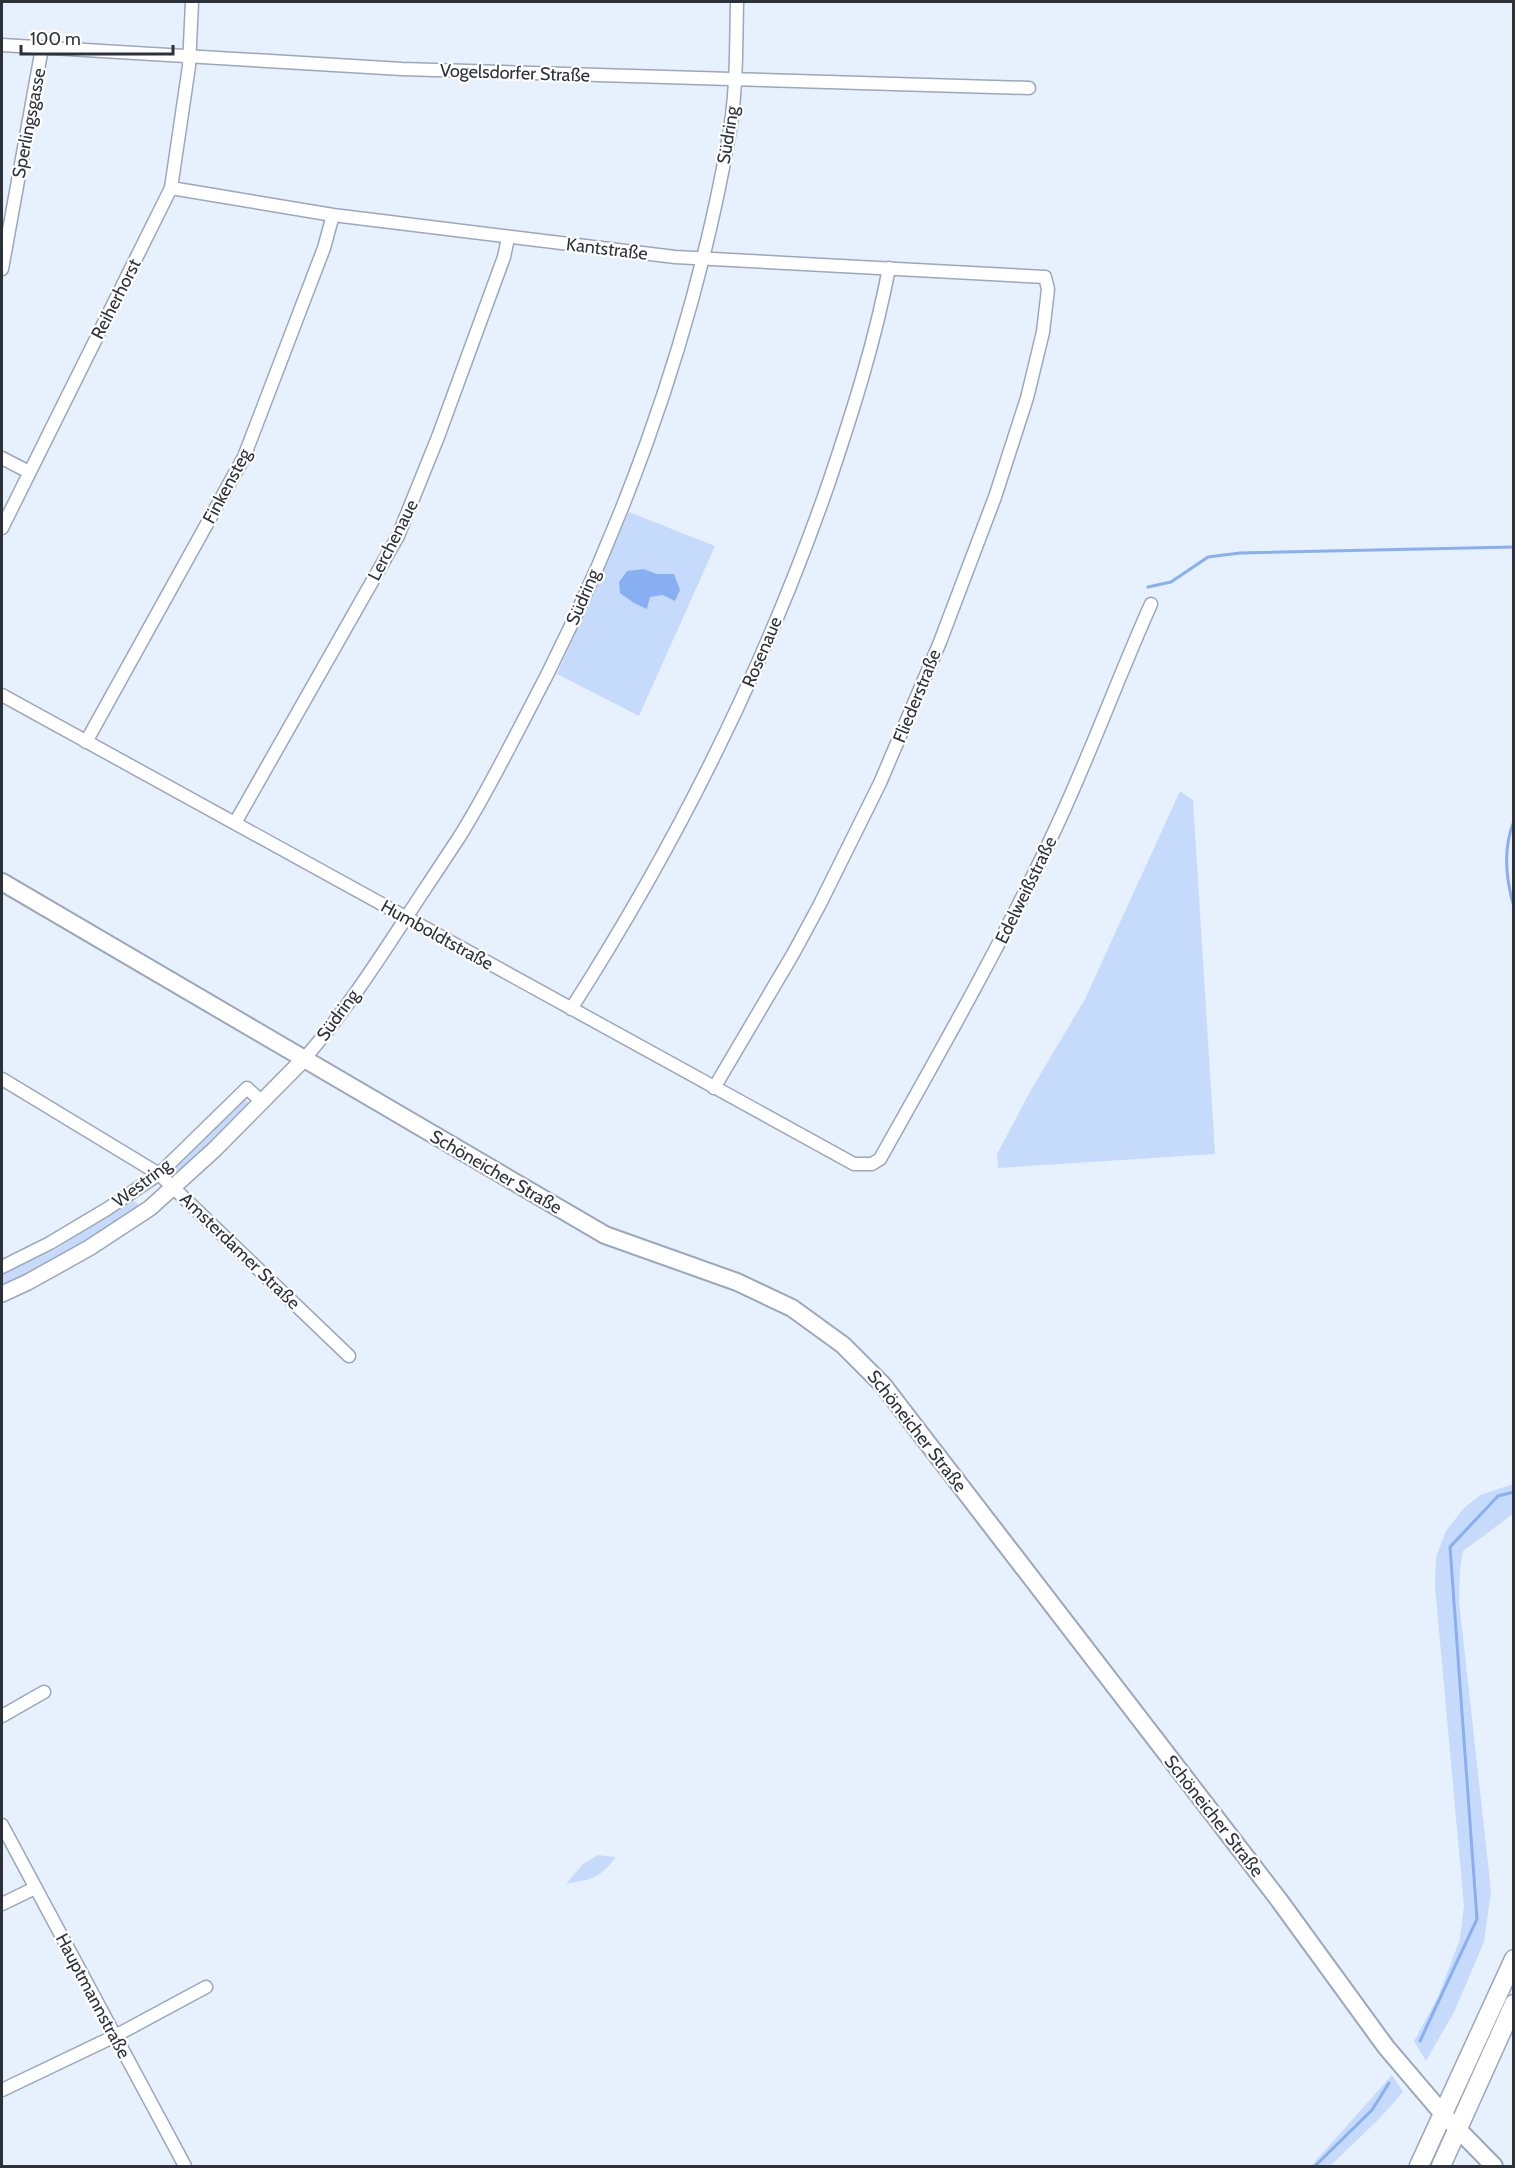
<svg xmlns="http://www.w3.org/2000/svg" width="1515" height="2168" font-family="Cabin,sans-serif">
	<style>
		.green { fill: #c6dbfc; fill-rule: evenodd }
		.water { fill: #87aff1 }
		.lines { fill: none; stroke-linecap: round; stroke-linejoin: round }
		.stream { stroke: #87aff1; stroke-width: 3 }
		.minor-casing { stroke: #9aa7bc; stroke-width: 15 }
		.tertiary-casing { stroke: #9aa7bc; stroke-width: 18 }
		.secondary-casing { stroke: #9aa7bc; stroke-width: 20 }
		.primary-casing { stroke: #9aa7bc; stroke-width: 21 }
		.minor { stroke: #fff; stroke-width: 12 }
		.tertiary { stroke: #fff; stroke-width: 15 }
		.secondary { stroke: #fff; stroke-width: 16 }
		.primary { stroke: #fff; stroke-width: 18 }
		.labels { text-anchor: middle; dominant-baseline: central; stroke-width: 4.5; stroke-linejoin: round; paint-order: stroke }
		.street-label { font-size: 18px; fill: #2d323a; stroke: #fff }
	</style>
	<rect width="100%" height="100%" fill="#e7f0fd"/>
	<!-- green -->
	<path class="green" d="M629,512l86,34 -76,170 -82,-42zM644,569l13,5 6,21 -13,2 -3,11z
		M1180,791l13,9 22,354 -217,14 -1,-14 34,-64 54,-91z
		M244,1098l9,10 -80,73 -3,-10z
		M131,1198l11,10 -14,10 -126,71v-15l56,-26z
		M1513,1484v30l-50,37 -3,19 -1,31 32,290 -7,51 -30,70 -28,49 -12,-20 24,-44 22,-58 4,-33 -29,-320 1,-29 10,-26 18,-23 16,-13z
		M598,1855l18,2c-17,22 -24,22 -50,27l17,-20z
		M1392,2075l11,17 -22,25 -51,49h-19z"/>
	<!-- water -->
	<path class="water" d="M644,569l13,5h17l6,16 -5,11 -12,-6 -13,2 -3,12 -13,-6 -14,-10 -1,-11 8,-11z"/>
	<g class="lines">
		<!-- stream -->
		<path class="stream" d="M1148,587l23,-5 37,-25 32,-4 274,-6
			M1514,821c-11,27 -8,59 0,86
			M1420,2041l57,-122 -27,-372 48,-51 16,-4
			M1315,2166l57,-56 17,-27"/>
		<!-- minor casing -->
		<g class="minor-casing">
			<path id="minor" d="M2,45l400,24 627,19
				M171,188l162,27 342,42 370,20 3,12 -5,43 -16,66 -32,99 -55,145 -60,141 -61,123 -26,48 -79,134
				M2,269l40,-221
				M2,458l27,14
				M2,528l169,-340 18,-122 3,-64
				M2,695l852,469h18l8,-5c60,-107 121,-214 173,-325 36,-76 64,-154 98,-230
				M86,742l158,-285 80,-209 9,-33
				M235,823l163,-287 40,-99 66,-180 4,-19
				M571,1009c105,-164 193,-340 257,-524 24,-71 47,-143 61,-217
				M304,1059c43,-49 79,-106 115,-161 13,-20 26,-39 39,-59 23,-36 42,-74 62,-112 97,-181 172,-383 208,-586 9,-46 8,-93 9,-139
				M2,1079l157,95 190,182
				M2,1267l48,-24 57,-34 52,-35 88,-86 15,14
				M2,1716l42,-24
				M2,1825l183,341
				M2,1904l33,-16
				M2,2090l113,-54 91,-49"/>
		</g>
		<!-- tertiary casing -->
		<g class="tertiary-casing">
			<path id="tertiary" d="M2,1294l26,-12 61,-34 61,-40 65,-59 89,-90"/>
		</g>
		<!-- secondary casing -->
		<g class="secondary-casing">
			<path id="secondary" d="M2,882l603,353 132,47 55,26 51,37 40,40 396,515 107,147 57,67 51,52"/>
		</g>
		<!-- primary casing -->
		<g class="primary-casing">
			<path id="primary" d="M1419,2166l95,-207
				M1441,2166l73,-162"/>
		</g>
		<!-- minor -->
		<use href="#minor" class="minor"/>
		<!-- tertiary -->
		<use href="#tertiary" class="tertiary"/>
		<!-- secondary -->
		<use href="#secondary" class="secondary"/>
		<!-- primary -->
		<use href="#primary" class="primary"/>
	</g>
	<g class="labels">
		<!-- street labels -->
		<g class="street-label">
			<text transform="translate(515 73) rotate(2)">Vogelsdorfer Straße</text>
			<text transform="translate(29 123) rotate(-79)">Sperlingsgasse</text>
			<text transform="translate(728 135) rotate(-81)">Südring</text>
			<text transform="translate(607 249) rotate(7)">Kantstraße</text>
			<text transform="translate(116 299) rotate(-63)">Reiherhorst</text>
			<text transform="translate(227 486) rotate(-62)">Finkensteg</text>
			<text transform="translate(393 540) rotate(-63)">Lerchenaue</text>
			<text transform="translate(583 597) rotate(-67)">Südring</text>
			<text transform="translate(762 652) rotate(-67)">Rosenaue</text>
			<text transform="translate(917 696) rotate(-68)">Fliederstraße</text>
			<text transform="translate(1026 890) rotate(-64)">Edelweißstraße</text>
			<text transform="translate(437 935) rotate(29)">Humboldtstraße</text>
			<text transform="translate(338 1015) rotate(-54)">Südring</text>
			<text transform="translate(496 1172) rotate(30)">Schöneicher Straße</text>
			<text transform="translate(142 1183) rotate(-37)">Westring</text>
			<text transform="translate(240 1251) rotate(44)">Amsterdamer Straße</text>
			<text transform="translate(917 1431) rotate(52)">Schöneicher Straße</text>
			<text transform="translate(1214 1816) rotate(52)">Schöneicher Straße</text>
			<text transform="translate(93 1996) rotate(62)">Hauptmannstraße</text>
		</g>
	</g>
	<!-- border -->
	<rect width="1515" height="2168" fill="none" stroke="#2d323a" stroke-width="6"/>
	<!-- scale -->
	<path d="M21 45v9h152v-9" fill="none" stroke="#2d323a" stroke-width="3"/>
	<text x="30" y="45" font-size="18" fill="#2d323a" stroke="#ffffff" stroke-width="4.5" paint-order="stroke">100 m</text>
</svg>
